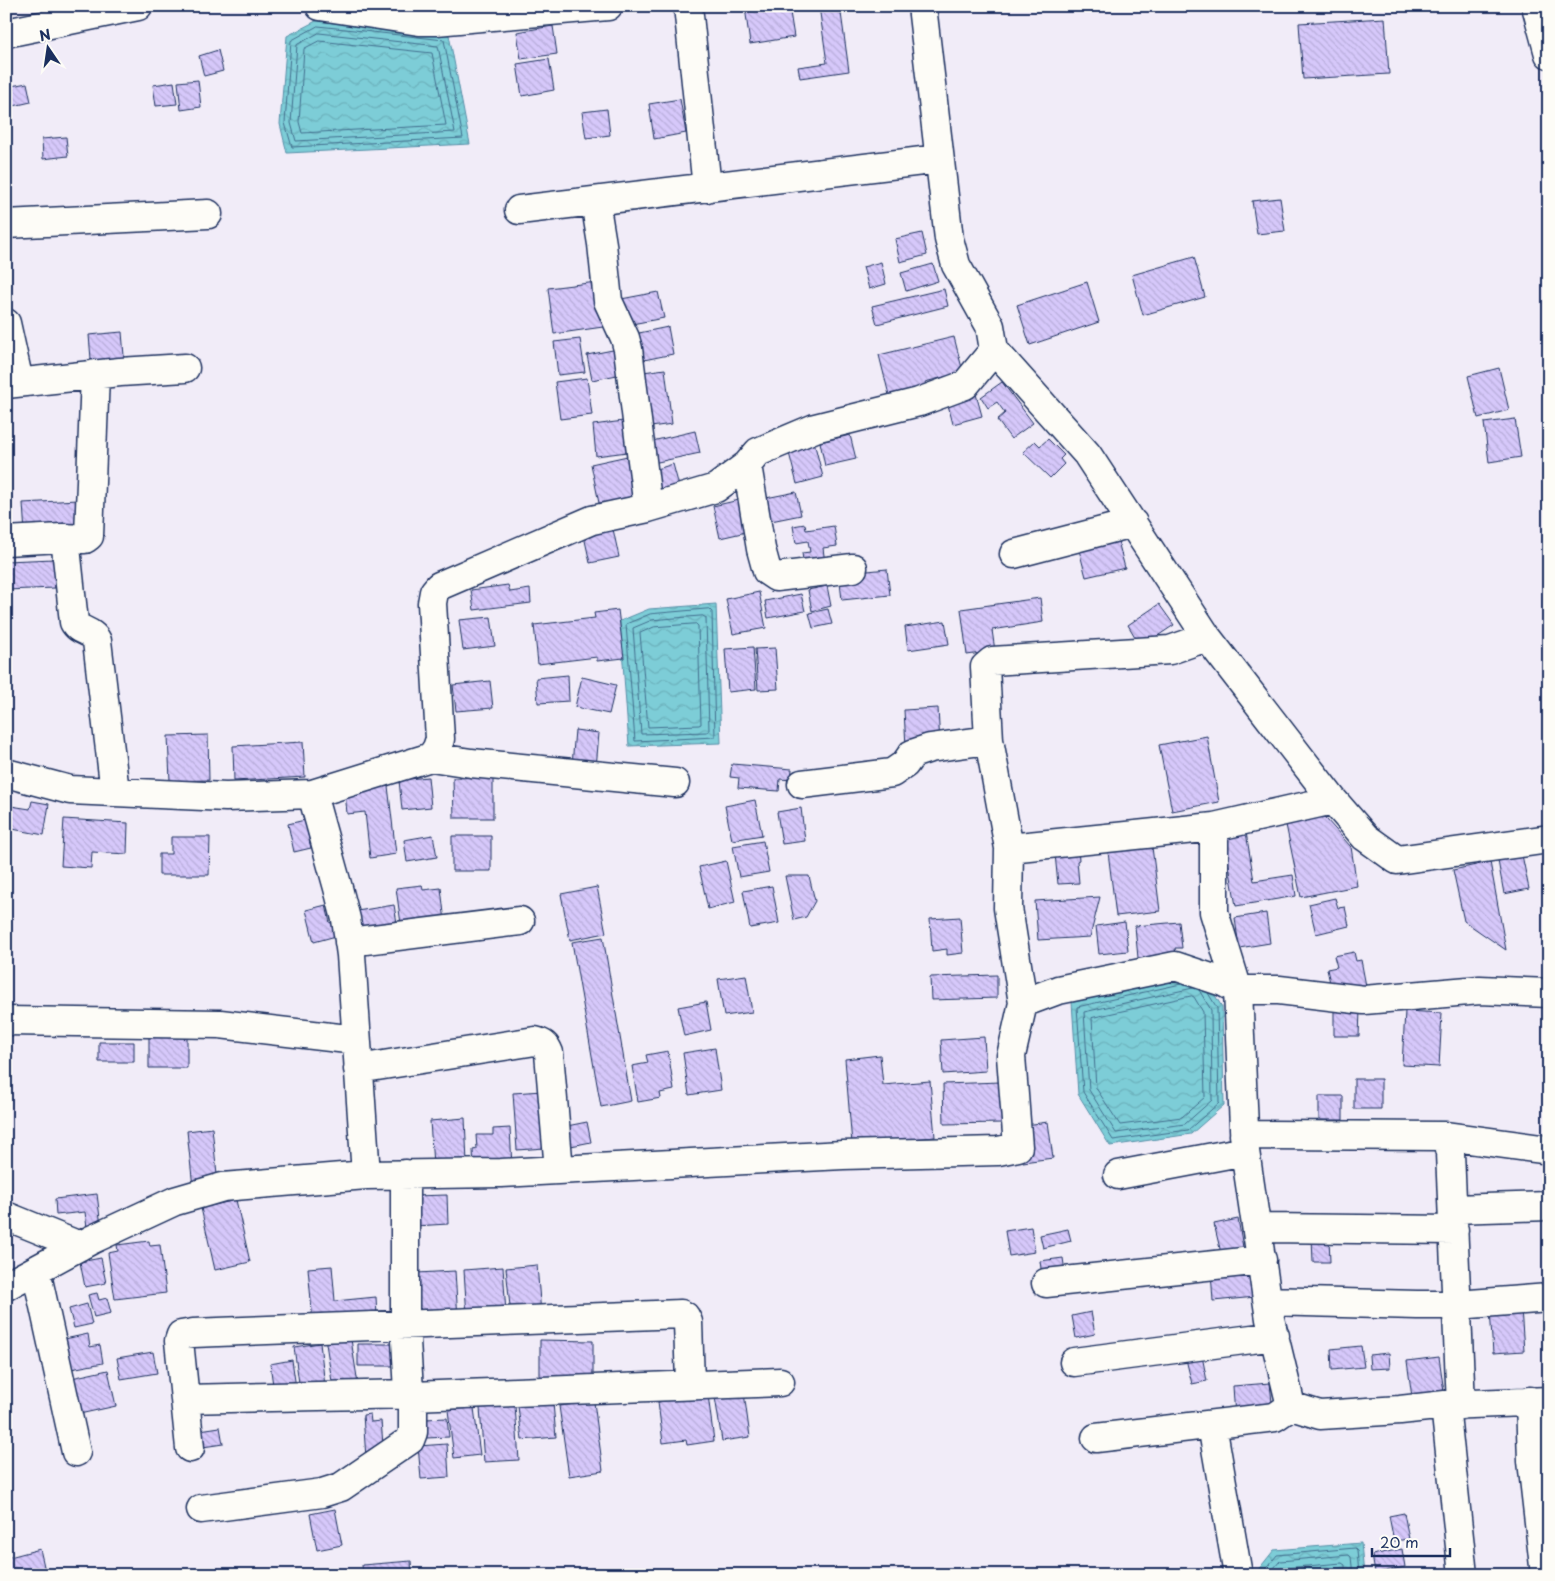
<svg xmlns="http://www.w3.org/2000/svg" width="1555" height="1581" font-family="'Playpen Sans',sans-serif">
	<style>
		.water { fill: url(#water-waves); stroke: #568ea7 }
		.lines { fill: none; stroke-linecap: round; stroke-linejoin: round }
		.shore { stroke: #426e8e; stroke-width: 1 }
		.building { fill: url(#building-back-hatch); stroke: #1b2f5e }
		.minor-casing { stroke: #1b2f5e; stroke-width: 31 }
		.major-casing { stroke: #1b2f5e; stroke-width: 31 }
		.minor { stroke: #fdfcf7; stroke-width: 28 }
		.major { stroke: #fdfcf7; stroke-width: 28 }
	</style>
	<defs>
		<pattern id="water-waves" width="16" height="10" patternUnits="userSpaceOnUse" patternTransform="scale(1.25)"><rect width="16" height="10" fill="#7dcdd7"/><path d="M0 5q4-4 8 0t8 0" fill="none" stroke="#6bb0bb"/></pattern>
		<pattern id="building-back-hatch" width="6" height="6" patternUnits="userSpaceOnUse" patternTransform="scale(1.25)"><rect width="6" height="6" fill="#d6c8fa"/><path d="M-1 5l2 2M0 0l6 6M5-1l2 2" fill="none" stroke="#b7acd9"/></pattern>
	</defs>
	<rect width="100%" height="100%" fill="#f1ecf8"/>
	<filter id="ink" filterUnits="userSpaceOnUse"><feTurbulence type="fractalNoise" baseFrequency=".02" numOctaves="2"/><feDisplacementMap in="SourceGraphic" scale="10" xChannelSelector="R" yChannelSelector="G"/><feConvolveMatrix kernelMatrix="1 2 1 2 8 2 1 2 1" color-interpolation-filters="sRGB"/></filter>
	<g filter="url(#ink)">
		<!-- water -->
		<path class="water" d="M316,21l133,14 21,109 -183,9 -7,-29 7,-88z
			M716,604l5,139 -92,3 -9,-125 29,-12z
			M1202,974l20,33 2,98 -33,29 -81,12 -32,-52 -6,-92z
			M1361,1543l3,32h-110l20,-25z"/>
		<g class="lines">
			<!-- shore -->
			<path class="shore" d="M318,26l126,14 19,98 -171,9 -7,-24 6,-82z
				M319,33l119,13 17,86 -159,9 -5,-18 6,-78z
				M319,41l113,12 14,72 -144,8 -3,-11 5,-73z
				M709,609l3,3 3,125 -80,4 -9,-117 24,-10z
				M703,616l3,2 3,113 -2,1 -66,2 -8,-106 19,-8z
				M696,624l2,2 3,98 -2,1 -51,2 -8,-94 14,-6z
				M1181,984l-104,23 6,85 30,48 75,-10 31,-27 -2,-95 -9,-15
				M1193,988l-109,24 5,78 27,43 69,-9 27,-24 -1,-90 -12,-20
				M1192,996l2,1 9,15 2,85 -23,20 -62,8 -24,-37 -4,-70z
				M1261,1575l16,-20 78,-7 2,2 2,25
				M1268,1575l12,-14 69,-6 2,2 2,18
				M1278,1575l6,-7 58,-5 3,2v10"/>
		</g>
		<!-- building -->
		<path class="building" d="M789,6l5,31 -44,7 -5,-37z
			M819,6h21l9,65 -49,7 -2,-11 29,-4z
			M1385,18l4,56 -86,5 -4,-56z
			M553,26l4,28 -36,5 -4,-27z
			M218,50l5,21 -19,5 -5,-20z
			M549,59l5,31 -32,6 -5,-32z
			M198,80l3,27 -20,3 -3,-28z
			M174,82l3,22 -21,2 -3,-21z
			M27,83l4,19 -22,5 -3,-20z
			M680,99l6,34 -32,6 -5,-35z
			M607,109l3,26 -24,3 -4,-26z
			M66,137l2,19 -25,3 -1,-20z
			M1280,198l5,33 -28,3 -5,-33z
			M922,233l5,22 -27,7 -5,-23z
			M1194,257l11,40 -62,18 -11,-40z
			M881,262l5,22 -17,5 -6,-22z
			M933,264l5,17 -32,10 -5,-18z
			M597,282l6,45 -49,7 -6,-46z
			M1087,282l12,40 -69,23 -13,-40z
			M944,289l4,17 -71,18 -5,-18z
			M658,292l6,26 -43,8 -5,-26z
			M668,327l5,27 -29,6 -5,-27z
			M122,332l3,36 -33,3 -3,-36z
			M954,337l9,35 -38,10 2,7 -37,10 -11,-44z
			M580,339l5,33 -27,3 -4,-33z
			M623,348l4,25 -35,7 -5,-25z
			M1499,368l10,42 -31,8 -10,-42z
			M665,369l7,55 -28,4 -8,-55z
			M587,378l5,37 -32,4 -5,-37z
			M1002,382l31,41 -22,16 -14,-19 8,-7 -8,-11 -9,6 -7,-11z
			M976,394l6,22 -29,8 -6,-23z
			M1515,419l6,38 -32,5 -5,-39z
			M631,420l4,31 -39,5 -3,-31z
			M695,431l5,22 -47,10 -5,-21z
			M850,435l6,24 -31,7 -5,-24z
			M1048,439l16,16 -4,4 4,5 -14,14 -27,-26 12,-11 5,5z
			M814,442l9,35 -26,7 -9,-35z
			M632,455l9,44 -41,9 -9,-44z
			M673,464l7,26 -22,6 -7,-25z
			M796,492l5,23 -35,7 -5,-23z
			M748,498l7,32 -35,8 -7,-32z
			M77,500l2,32 -54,2 -2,-31z
			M805,524l1,6 28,-4 3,20 -14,2 2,15 -21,4 -2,-14 8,-1 -2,-11 -12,2 -3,-17z
			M613,529l6,28 -29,6 -6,-27z
			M1118,541l7,27 -39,9 -7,-27z
			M54,559l1,29 -49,2v-29z
			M887,569l3,26 -48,5 -3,-26z
			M508,585l2,7 20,-3 1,14 -57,7 -3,-20z
			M827,586l4,20 -19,5 -4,-21z
			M759,592l7,36 -33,6 -7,-35z
			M801,594l4,17 -37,7 -3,-17z
			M1040,598l3,24 -51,8 3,21 -28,4 -6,-46z
			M1159,604l15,21 -33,22 -13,-22z
			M828,609l4,15 -19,4 -4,-15z
			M618,610l6,48 -27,3v-4l-59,7 -4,-39 61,-7 -1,-5z
			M491,617l4,29 -32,4 -4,-30z
			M945,621l4,23 -41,6 -3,-23z
			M753,647l3,42 -28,3 -3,-43z
			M775,648l3,41 -20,1 -3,-41z
			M568,675l1,26 -31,2 -2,-25z
			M582,677l34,8 -7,29 -34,-7z
			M490,681l3,27 -37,3 -3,-26z
			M6,688l2,56h-2z
			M938,708l2,37 -34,2 -2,-37z
			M575,730l24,3 -3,35 -24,-3z
			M208,735l1,45 -39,1 -2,-45z
			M1207,736l12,66 -47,9 -13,-66z
			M303,742l2,35 -71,4 -1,-35z
			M732,764l60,5 -1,11 -11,-1 -1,12 -41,-3 1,-10 -9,-1z
			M428,777l3,30 -29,3 -3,-30z
			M493,777v41h-39l-1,-40z
			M388,786l8,68 -26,4 -5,-46 -18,2 -2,-23z
			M755,800l7,35 -30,5 -7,-34z
			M32,801l17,3 -5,31 -37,-7 4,-22 19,3z
			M801,808l4,33 -23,3 -5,-32z
			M1319,811l32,36 6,39 -56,11 -16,-77z
			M64,819l64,4 -1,31 -35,-2 -1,16 -30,-2z
			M305,820l6,28 -17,4 -6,-28z
			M1245,826l9,55 39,-6 3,21 -60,10 -13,-76z
			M433,835l4,22 -30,5 -3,-22z
			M452,836h39v35h-39z
			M171,837h39l-1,38h-50v-21h12z
			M763,841l6,31 -30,5 -6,-31z
			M1152,847l8,64 -44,5 -8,-64z
			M1521,850l8,39 -25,5 -7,-39z
			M1078,851l1,9 -2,1 2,22 -21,1 -3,-30z
			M726,861l9,41 -27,7 -9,-42z
			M1490,862l16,88 -42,-29 -11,-51z
			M785,876h24l6,25 -9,16 -12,3z
			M422,885l1,5 18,-2 4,34 -43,9 -6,-43z
			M772,886l7,37 -29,5 -7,-37z
			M597,887l9,46 -36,7 -9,-46z
			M1100,897l-10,40 -52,3 -3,-39z
			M1335,898l3,10 7,-1 4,19 -33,8 -7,-30z
			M326,905l4,18 2,-1 4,14 -22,6 -8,-32z
			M394,905l4,24 -43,8 -4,-25z
			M1266,913l4,30 -31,5 -4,-30z
			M960,917l3,36 -16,2v-6l-15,2 -2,-32z
			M1125,922l3,29 -29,3 -3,-28z
			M1179,922l3,26h-7l1,6 -38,4 -3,-32z
			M603,937l28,164 -30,6 -29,-165z
			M1354,952l2,9 5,-1 5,26 -34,6 -5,-23 10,-2 -3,-11z
			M746,975l6,37 -28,4 -6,-37z
			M997,975v23l-66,2 -1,-23z
			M706,1002l5,28 -27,6 -6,-29z
			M1334,1010l26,1 -1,25h-25z
			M1405,1011l37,2 -3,54 -37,-2z
			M149,1035h38v33h-38z
			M984,1037l2,34 -43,3 -2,-34z
			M99,1042h35v20h-35z
			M715,1048l6,42 -32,5 -6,-42z
			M668,1051l6,39 -14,3 1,5 -23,4 -6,-36 16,-3 -2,-8z
			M880,1055l3,30 47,-4 5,56 -83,7 -7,-85z
			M1354,1079h27v30h-27z
			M1001,1082l1,41 -58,1 -1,-40z
			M542,1091l3,57 -28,2 -4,-57z
			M1319,1096h24v24h-24z
			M465,1118l2,45 -34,2 -3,-44z
			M587,1122l4,20 -30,6 -4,-20z
			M1048,1122l5,36 -30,4 -5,-36z
			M212,1128l6,56 -25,3 -6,-56z
			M510,1128l2,39 -38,2 -1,-19 4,-1 -1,-14h17v-6z
			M97,1194l4,32 -14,2 -2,-16 -29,3 -1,-16z
			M447,1195l1,29 -33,2 -2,-30z
			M236,1200l14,62 -35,8 -14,-62z
			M1238,1219l6,34 -22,4 -8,-33z
			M1031,1227l4,25 -26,4 -4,-25z
			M1068,1229l3,12 -28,7 -3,-13z
			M1312,1237h17l1,25h-17z
			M149,1241l1,5 10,-1 6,48 -51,6 -7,-46 10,-2 -1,-6z
			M101,1258l5,25 -21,4 -5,-25z
			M1063,1258l2,14 -23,4 -2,-15z
			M537,1265l4,49 -30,2 -5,-48z
			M332,1266l3,35 41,-4 1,19 -64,6 -5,-54z
			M503,1267l3,47 -39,3 -3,-47z
			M1253,1269l3,28 -43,4 -2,-29z
			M455,1271l3,48 -38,2 -3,-48z
			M97,1293l2,7 8,-2 4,15 -17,4 -6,-22z
			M87,1304l5,20 -18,4 -5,-19z
			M1521,1308l3,43 -31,2 -3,-43z
			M1091,1312l4,22 -19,4 -4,-22z
			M350,1333l8,51 -25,4 -8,-51z
			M88,1334l2,13 10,-2 3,18 -37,7 -6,-30z
			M540,1340l53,1v47h-53z
			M320,1343l5,43 -25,4 -6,-43z
			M358,1344h43v22h-43z
			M1361,1346l3,21 -32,3 -1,-21z
			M153,1352l4,21 -36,6 -4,-21z
			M1389,1353l1,15 -20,1 -1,-14z
			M1202,1356l5,25 -15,3 -6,-25z
			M1439,1357l5,35 -32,5 -5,-36z
			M292,1360l4,28 -22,4 -4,-28z
			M108,1370l8,36 -41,9 -8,-36z
			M1270,1383l3,30 -38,4 -2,-31z
			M744,1393l6,44 -28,4 -7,-44z
			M708,1395l6,46 -27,4 -1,-5 -23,3 -5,-41z
			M594,1402l9,69 -34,5 -10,-70z
			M553,1403l3,34 -34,3 -4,-34z
			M515,1406l4,54 -35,2 -4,-54z
			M474,1408l6,47 -26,3 -6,-48z
			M370,1414l1,8 10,-1 3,35 -18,2 -3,-43z
			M447,1418l2,19 -23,1 -1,-19z
			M220,1427l3,17 -27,4 -3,-17z
			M447,1444l2,33 -28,2 -3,-33z
			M335,1509l7,36 -25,5 -7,-36z
			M1404,1513l5,26 -15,2 -5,-25z
			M40,1549l6,26h-40v-17z
			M1402,1549l3,18 -30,6 -3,-18z
			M411,1561l1,14h-49l-1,-10z"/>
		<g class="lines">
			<!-- minor casing -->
			<g class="minor-casing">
				<path id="minor" d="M320,6l99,15h17l172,-15
					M688,6l19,182
					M922,6l27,233 7,26 34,61 4,24 93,104 120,183 126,163 32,37 32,23 152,-21
					M6,33l132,-27
					M595,201l7,43 6,57 17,37 3,11 20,159
					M519,210l420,-51
					M6,224l202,-10
					M6,323l13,59
					M6,384l114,-12 65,-4
					M747,465l14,84 6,22 9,6 77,-9
					M65,538l9,84c5,10 18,8 23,19l18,151
					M6,541l56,-3 23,1 4,-3 6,-162
					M1014,554l119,-31
					M1207,637l-37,13 -178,11 -7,6 4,73 20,108 205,-21
					M431,757l40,6 204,20
					M6,773l64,17 156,7 86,-3
					M802,784l90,-11 13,-9 7,-10 18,-6 59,-8
					M1333,800l-119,27v85l24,78 7,161 25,168 21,87 29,9 80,-5 45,-5 104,-4
					M1009,848l-1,60 15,95
					M349,942l171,-21
					M6,1021l214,3 136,16
					M358,1069l177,-28c8,2 11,4 14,12l10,117
					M1244,1135l202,1 4,17 11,252
					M1446,1136l103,14
					M405,1174v150l4,67 4,5 367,-14
					M366,1175l-15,-220 -5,-36 -8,-31 -26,-94 119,-37 6,-9 3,-9 -8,-136 2,-11 5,-6 153,-66 56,-12 68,-20 31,-23 11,-13 57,-24 104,-26 46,-17 29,-35
					M1118,1175l127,-24
					M1453,1209l96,-3
					M6,1216l74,30
					M1257,1228l197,2
					M36,1270l40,182
					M1046,1283l216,-23
					M6,1286l85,-46 84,-39 48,-14 143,-12 135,-2 342,-18 155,-4 20,-4 -7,-91 12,-53 35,-13 117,-24 48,16 15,8h41l85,10 116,-10 69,3
					M1268,1301l149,4h40l92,-7
					M1074,1362l201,-26
					M185,1399l227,-5
					M1530,1401l2,60 13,114
					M1445,1405l18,170
					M1212,1425l26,150
					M1096,1438l179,-21 16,-11
					M190,1448l-11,-107 2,-6 12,-2 488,-19 4,2 3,6 2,62
					M201,1509l121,-16 19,-6 69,-47 3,-8v-36"/>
			</g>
			<!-- major casing -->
			<g class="major-casing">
				<path id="major" d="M1536,6l13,48"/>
			</g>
			<!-- minor -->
			<use href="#minor" class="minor"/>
			<!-- major -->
			<use href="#major" class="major"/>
		</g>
	</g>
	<!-- margin -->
	<rect width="1555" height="1581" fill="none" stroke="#fdfcf7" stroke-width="25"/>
	<rect x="12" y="12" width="1530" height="1556" fill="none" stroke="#1b2f5e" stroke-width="2" filter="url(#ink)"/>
	<!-- north arrow -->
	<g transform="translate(48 48) rotate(347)" stroke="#fdfcf7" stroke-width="4" paint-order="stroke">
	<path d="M0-4L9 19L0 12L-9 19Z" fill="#1b2f5e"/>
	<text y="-8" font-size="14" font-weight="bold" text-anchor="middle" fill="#1b2f5e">N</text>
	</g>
	<!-- scale -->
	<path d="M1372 1548v8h78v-8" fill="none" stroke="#1b2f5e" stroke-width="2.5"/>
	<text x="1380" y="1548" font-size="15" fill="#1b2f5e" stroke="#fdfcf7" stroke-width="4" paint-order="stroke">20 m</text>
</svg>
